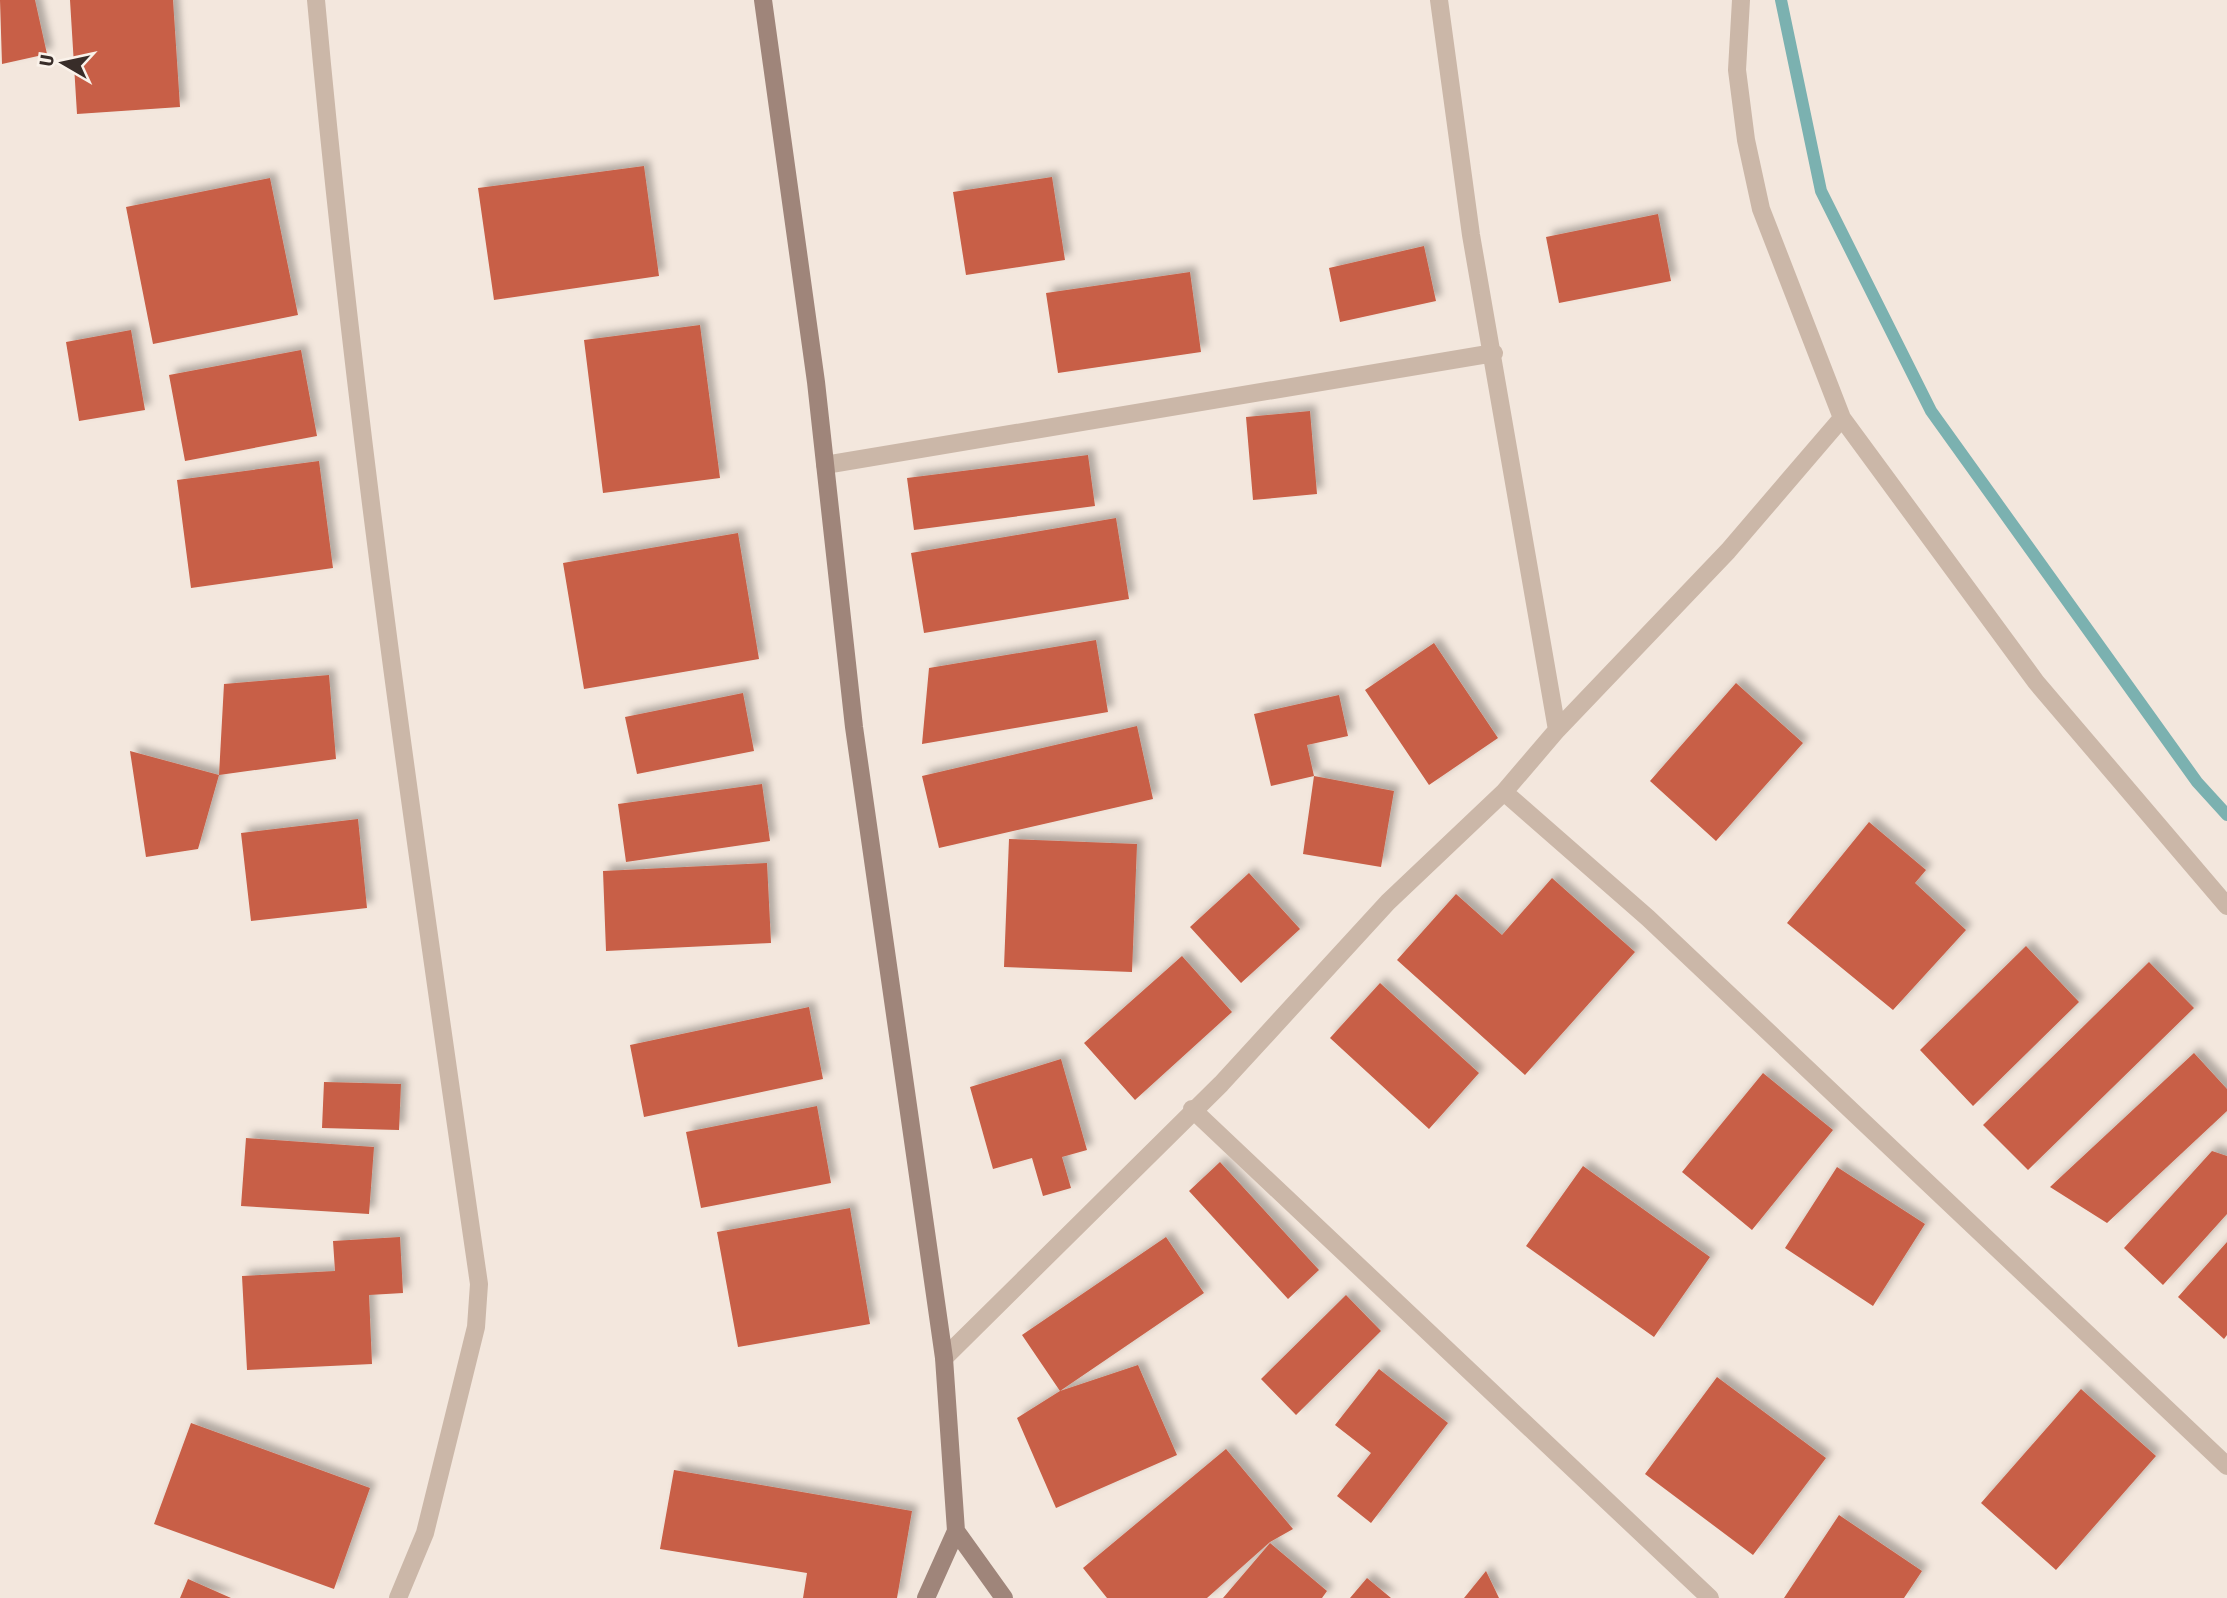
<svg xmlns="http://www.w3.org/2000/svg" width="2227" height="1598" font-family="'Fira Sans Condensed',sans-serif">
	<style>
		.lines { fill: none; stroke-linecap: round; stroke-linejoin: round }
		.stream { stroke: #7bb1b0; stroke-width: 12 }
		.building { fill: #c85f46; filter: url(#shadow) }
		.minor { stroke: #cbb7a8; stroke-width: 18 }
		.secondary { stroke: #9f857a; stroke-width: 18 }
	</style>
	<defs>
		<filter id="shadow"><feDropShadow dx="6" dy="-6" stdDeviation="3.5" flood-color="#0004"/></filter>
	</defs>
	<rect width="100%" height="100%" fill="#f3e7dd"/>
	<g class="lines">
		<!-- stream -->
		<path class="stream" d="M1781,0l40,191 110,220 266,371 30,33"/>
	</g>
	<!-- building -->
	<path class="building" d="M0,0h35l12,54 -45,10z
		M70,0h103l7,107 -103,7z
		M644,166l15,110 -165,24 -16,-112z
		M1052,177l13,83 -99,15 -13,-83z
		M270,178l28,137 -145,29 -27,-137z
		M1658,214l13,67 -112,22 -13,-66z
		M1424,246l12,55 -96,21 -11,-54z
		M1190,272l11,80 -143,21 -12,-80z
		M700,325l20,153 -117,15 -19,-153z
		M131,330l14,80 -66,11 -13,-79z
		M301,350l16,86 -132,25 -16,-86z
		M1310,411l7,83 -64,6 -7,-83z
		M1088,455l7,51 -181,24 -7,-52z
		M319,461l14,107 -142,20 -14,-108z
		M1116,518l13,81 -205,34 -13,-80z
		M738,533l21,126 -175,30 -21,-126z
		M1096,640l12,72 -186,32 7,-76z
		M1434,643l64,95 -69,47 -64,-95z
		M329,675l7,84 -117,16 5,-91z
		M1736,683l67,60 -87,98 -66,-60z
		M743,693l11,58 -117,23 -12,-57z
		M1339,695l9,41 -41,9 7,31 -43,10 -17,-72z
		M1137,726l16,73 -214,49 -17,-72z
		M130,751l89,24 -21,74 -52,8z
		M1314,776l80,15 -13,76 -78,-13z
		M762,784l8,57 -144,21 -8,-58z
		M358,819l9,89 -116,13 -10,-88z
		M1869,822l57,48 -11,13 51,47 -73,80 -106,-87z
		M1009,839l128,5 -5,128 -128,-5z
		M767,863l4,80 -165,8 -3,-80z
		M1249,873l51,56 -59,54 -51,-56z
		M1552,878l83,74 -110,123 -128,-115 59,-66 46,41z
		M2026,946l53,56 -106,104 -53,-56z
		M1182,956l50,56 -97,88 -51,-57z
		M2149,962l45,46 -166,162 -45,-45z
		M1380,983l99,90 -50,56 -99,-91z
		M809,1007l14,72 -179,38 -14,-72z
		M2194,1053l33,36v22l-120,112 -57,-36z
		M1061,1059l26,91 -25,7 9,31 -28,8 -11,-38 -39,11 -23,-82z
		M1763,1073l70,57 -81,100 -70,-58z
		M324,1082l77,2 -2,46 -77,-2z
		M817,1106l14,77 -130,25 -15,-76z
		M246,1138l128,9 -5,67 -128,-8z
		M2212,1151l15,5v58l-64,71 -39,-37z
		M1220,1162l99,108 -31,29 -99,-108z
		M1583,1166l127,91 -56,80 -128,-91z
		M1837,1167l88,57 -52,82 -88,-58z
		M850,1208l20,116 -132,23 -21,-115z
		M400,1237l3,56 -34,2 3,69 -125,6 -5,-94 93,-5 -2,-30z
		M1166,1237l38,56 -144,98 -38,-56z
		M2227,1242v93l-3,4 -46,-42z
		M1346,1295l35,36 -85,84 -35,-36z
		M1138,1365l39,90 -121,53 -39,-90 43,-27z
		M1379,1369l69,54 -77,100 -34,-27 34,-43 -36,-28z
		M1717,1377l109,81 -73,97 -108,-81z
		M2081,1389l75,67 -100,114 -75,-67z
		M191,1423l179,65 -36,101 -180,-65z
		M1226,1449l67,80 -23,13 -63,56h-100l-24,-30z
		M674,1470l238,41 -15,87h-94l4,-25 -147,-24z
		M1839,1515l83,56 -18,27h-120z
		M1270,1543l57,48 -5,7h-99z
		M1486,1571l13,27h-35z
		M1367,1578l24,20h-41z
		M188,1579l43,19h-51z"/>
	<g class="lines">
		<!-- minor -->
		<path class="minor" d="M316,0c39,430 101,857 163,1284l-3,43 -51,206 -27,65
			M1439,0l32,235 86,495
			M1741,0l-4,70 9,70 15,69 81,209 194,264 191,224
			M825,465l669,-112
			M1504,792l144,126 579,548
			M1192,1109l518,489
			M944,1358l277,-274 167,-182 116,-110 53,-62 171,-179 114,-133"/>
		<!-- secondary -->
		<path class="secondary" d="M763,0l53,382 38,345 90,631 12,173 48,67
			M926,1598l30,-67"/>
	</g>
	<!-- north arrow -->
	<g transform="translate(63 63) rotate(279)" stroke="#faf2ea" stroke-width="5" paint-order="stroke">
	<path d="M0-5L12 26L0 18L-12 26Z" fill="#382d29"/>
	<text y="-10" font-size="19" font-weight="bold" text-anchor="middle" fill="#382d29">U</text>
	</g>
</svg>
